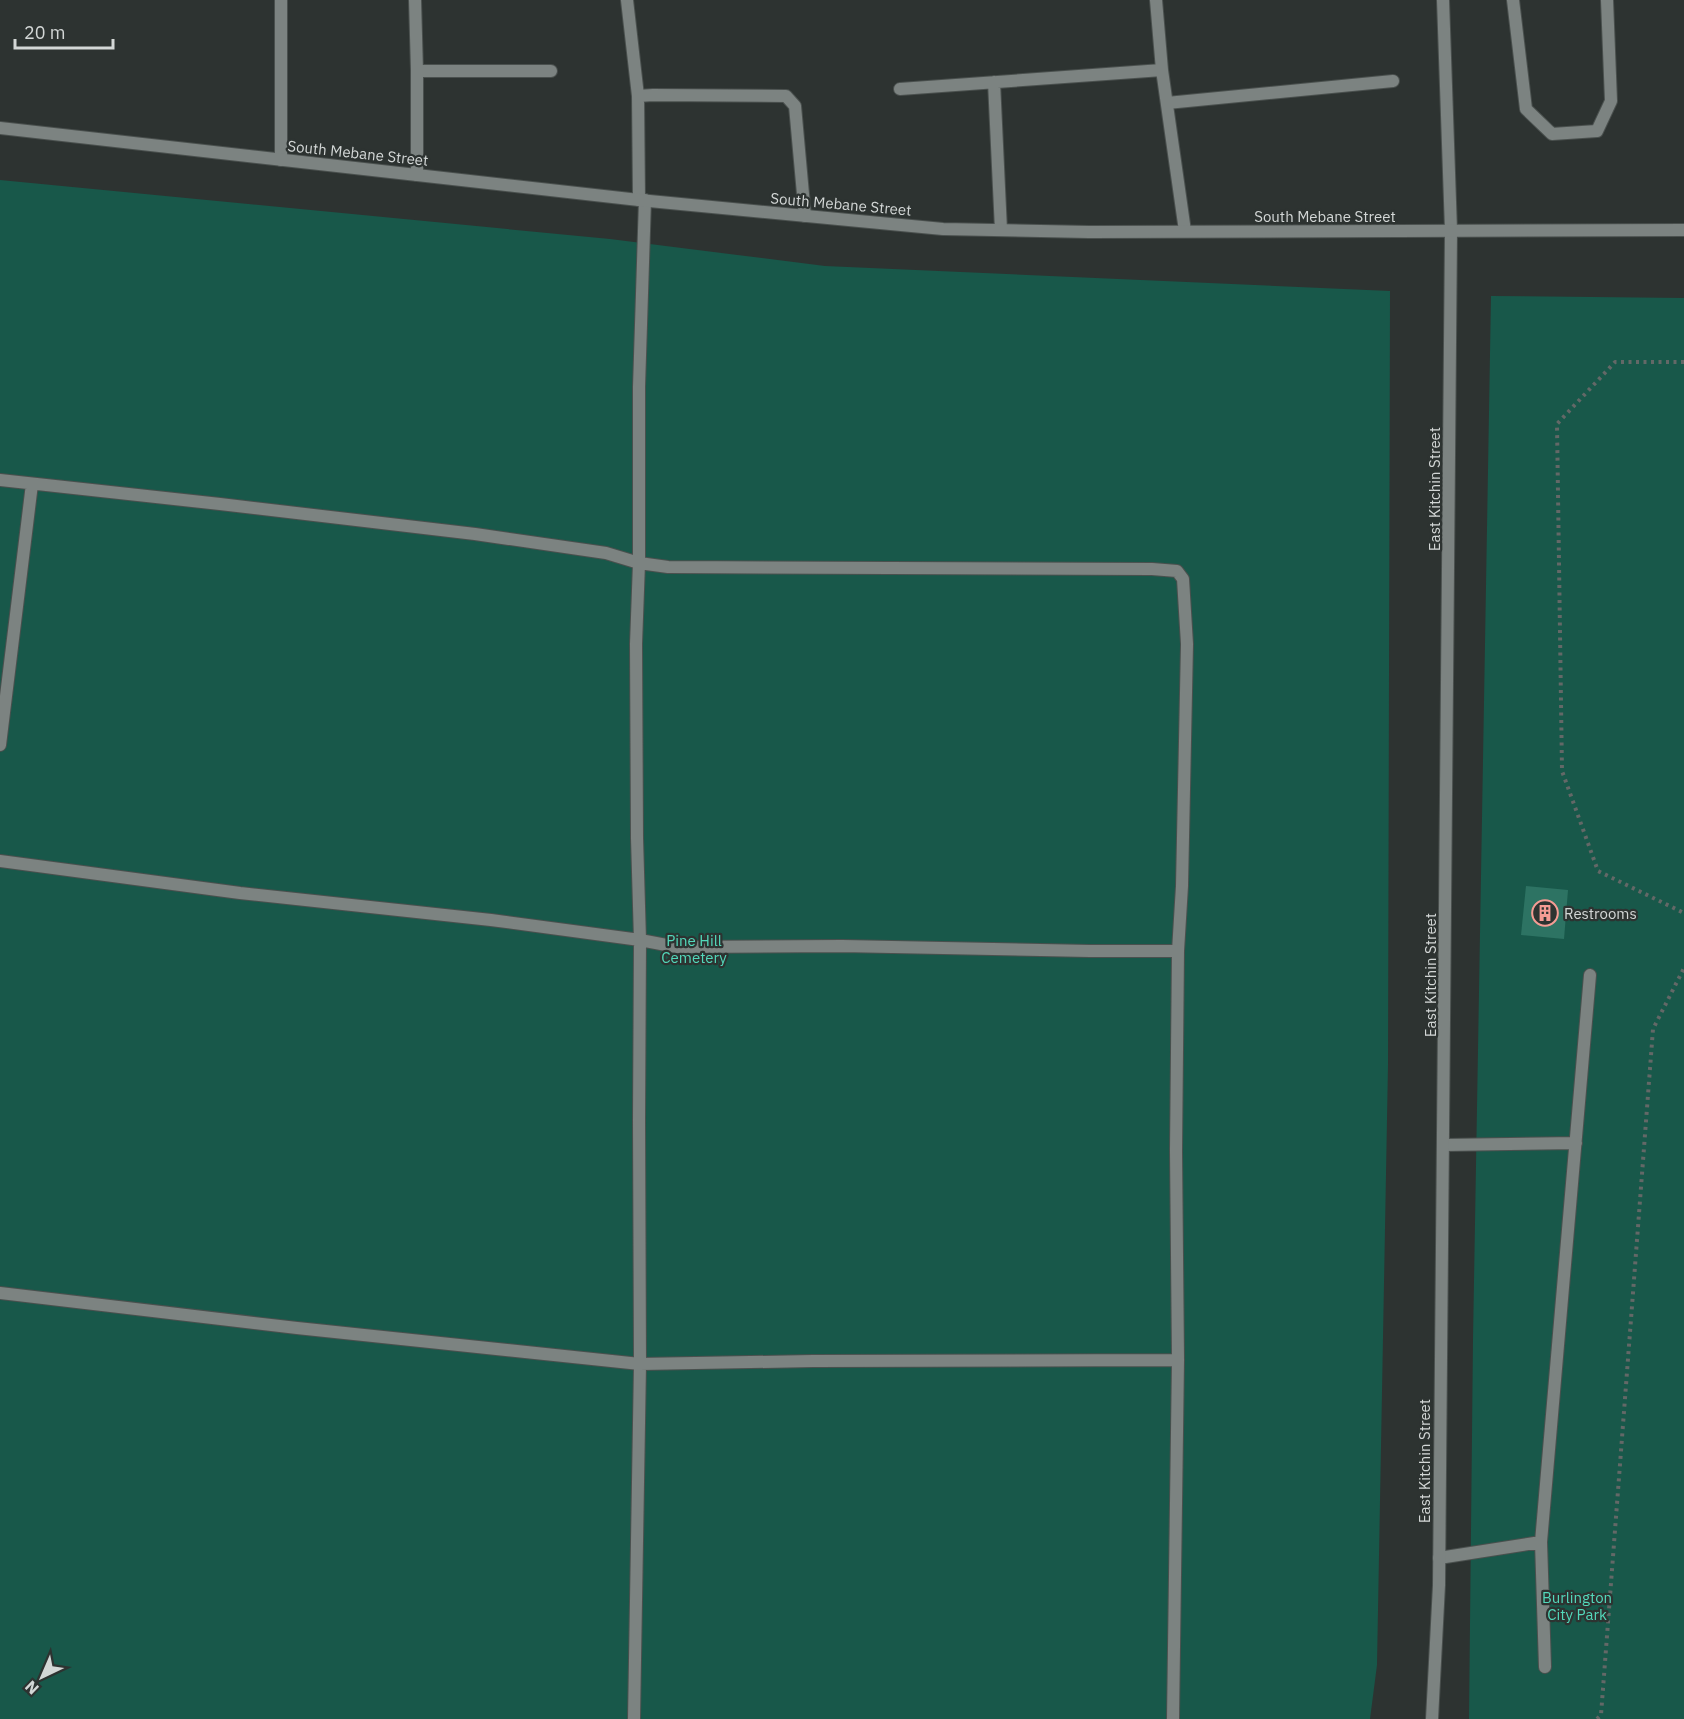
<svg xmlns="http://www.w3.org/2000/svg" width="1684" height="1719" font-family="'IBM Plex Sans',sans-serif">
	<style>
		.green { fill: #18584a }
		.building { fill: #2d7363 }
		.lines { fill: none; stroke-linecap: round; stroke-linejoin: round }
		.service-casing { stroke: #4a504e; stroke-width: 14 }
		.minor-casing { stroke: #4a504e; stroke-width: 14 }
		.tertiary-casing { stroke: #4a504e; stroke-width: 14 }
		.path { stroke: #636867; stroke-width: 4; stroke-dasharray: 3 4.5; stroke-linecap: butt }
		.service { stroke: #7c8381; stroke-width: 12 }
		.minor { stroke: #7c8381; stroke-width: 12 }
		.tertiary { stroke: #7c8381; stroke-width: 12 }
		.labels { text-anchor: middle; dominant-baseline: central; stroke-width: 4.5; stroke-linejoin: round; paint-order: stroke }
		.street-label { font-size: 15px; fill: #d3d7d6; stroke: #2d3331 }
		.poi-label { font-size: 15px; fill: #d3d7d6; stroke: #2d3331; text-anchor: start }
		.park-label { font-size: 15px; fill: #53d9bb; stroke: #2d3331 }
	</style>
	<rect width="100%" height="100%" fill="#2d3331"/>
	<!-- green -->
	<path class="green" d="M0,180l610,59 215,27 565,25 -2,774 -11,600 -7,54h-1370z
		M1491,296l193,2v1421h-215l4,-380z"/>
	<!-- building -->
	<path class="building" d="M1526,886l42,4 -4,49 -43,-4z"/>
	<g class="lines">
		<!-- service casing -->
		<g class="service-casing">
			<path id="service" d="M415,0l2,71v104
				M627,0l11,96
				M1156,0l6,70 23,161
				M1443,0l8,230
				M1513,0l13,109 26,25 45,-3 14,-30 -4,-101
				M417,71h134
				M994,82l7,148
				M900,89l262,-19
				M1167,103l226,-22
				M281,160v-160
				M639,200l-1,-104 15,-1 133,1 9,10 10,110
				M0,480l220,24 255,30 131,19 33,10 29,4 484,2 25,2 6,8 4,65 -5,242 -4,65 -2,200 2,209 -5,359
				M0,745l32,-261
				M0,861l240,32 251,27 149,20 37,7 165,-1 248,5h88
				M1444,1145l132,-2
				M0,1293l297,35 343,36 173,-3 365,-1
				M1541,1542l4,125
				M1439,1558l102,-16 49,-567
				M634,1719l6,-355 -1,-244 1,-180 -3,-102 -1,-194 3,-81v-176l6,-187"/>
		</g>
		<!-- minor casing -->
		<g class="minor-casing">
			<path id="minor" d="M1432,1719l7,-134 12,-1355"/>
		</g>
		<!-- tertiary casing -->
		<g class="tertiary-casing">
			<path id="tertiary" d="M0,128l639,72 304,29 146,3 595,-2"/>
		</g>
		<!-- path -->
		<path class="path" d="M1684,362h-69l-58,62 5,347 36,100 86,42
			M1597,1719l4,-4 52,-686 31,-61"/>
		<!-- service -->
		<use href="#service" class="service"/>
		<!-- minor -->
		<use href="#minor" class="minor"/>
		<!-- tertiary -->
		<use href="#tertiary" class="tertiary"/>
	</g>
	<!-- icons -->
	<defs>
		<g id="building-ring" transform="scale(1.35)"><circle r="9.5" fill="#2d3331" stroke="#f59c94" stroke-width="1.5"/><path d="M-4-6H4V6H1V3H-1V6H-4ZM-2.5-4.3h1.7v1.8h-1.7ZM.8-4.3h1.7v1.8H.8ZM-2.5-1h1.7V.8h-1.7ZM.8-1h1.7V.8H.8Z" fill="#f59c94"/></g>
	</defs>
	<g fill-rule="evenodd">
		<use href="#building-ring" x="1545" y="913"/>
	</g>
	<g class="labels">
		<!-- street labels -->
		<g class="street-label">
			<text transform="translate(358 153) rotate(6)">South Mebane Street</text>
			<text transform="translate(841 204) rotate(5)">South Mebane Street</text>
			<text x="1325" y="216">South Mebane Street</text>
			<text transform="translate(1434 489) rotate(-90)">East Kitchin Street</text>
			<text transform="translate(1430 975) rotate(-90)">East Kitchin Street</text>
			<text transform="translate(1424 1461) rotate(-90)">East Kitchin Street</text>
		</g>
		<!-- poi labels -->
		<g class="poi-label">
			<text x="1564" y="913">Restrooms</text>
		</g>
		<!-- park labels -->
		<g class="park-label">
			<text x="694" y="940">Pine Hill<tspan x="694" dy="17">Cemetery</tspan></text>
			<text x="1577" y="1597">Burlington<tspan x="1577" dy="17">City Park</tspan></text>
		</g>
	</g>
	<!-- north arrow -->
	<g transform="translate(42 1677) rotate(224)" stroke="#2d3331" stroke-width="4.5" paint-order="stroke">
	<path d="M0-4.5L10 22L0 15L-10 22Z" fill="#d3d7d6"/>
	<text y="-9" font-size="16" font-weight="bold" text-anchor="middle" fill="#d3d7d6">N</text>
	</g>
	<!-- scale -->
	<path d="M15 39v9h98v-9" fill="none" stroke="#d3d7d6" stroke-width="3"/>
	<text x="24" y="39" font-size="18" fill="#d3d7d6" stroke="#2d3331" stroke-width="4.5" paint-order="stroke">20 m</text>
</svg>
